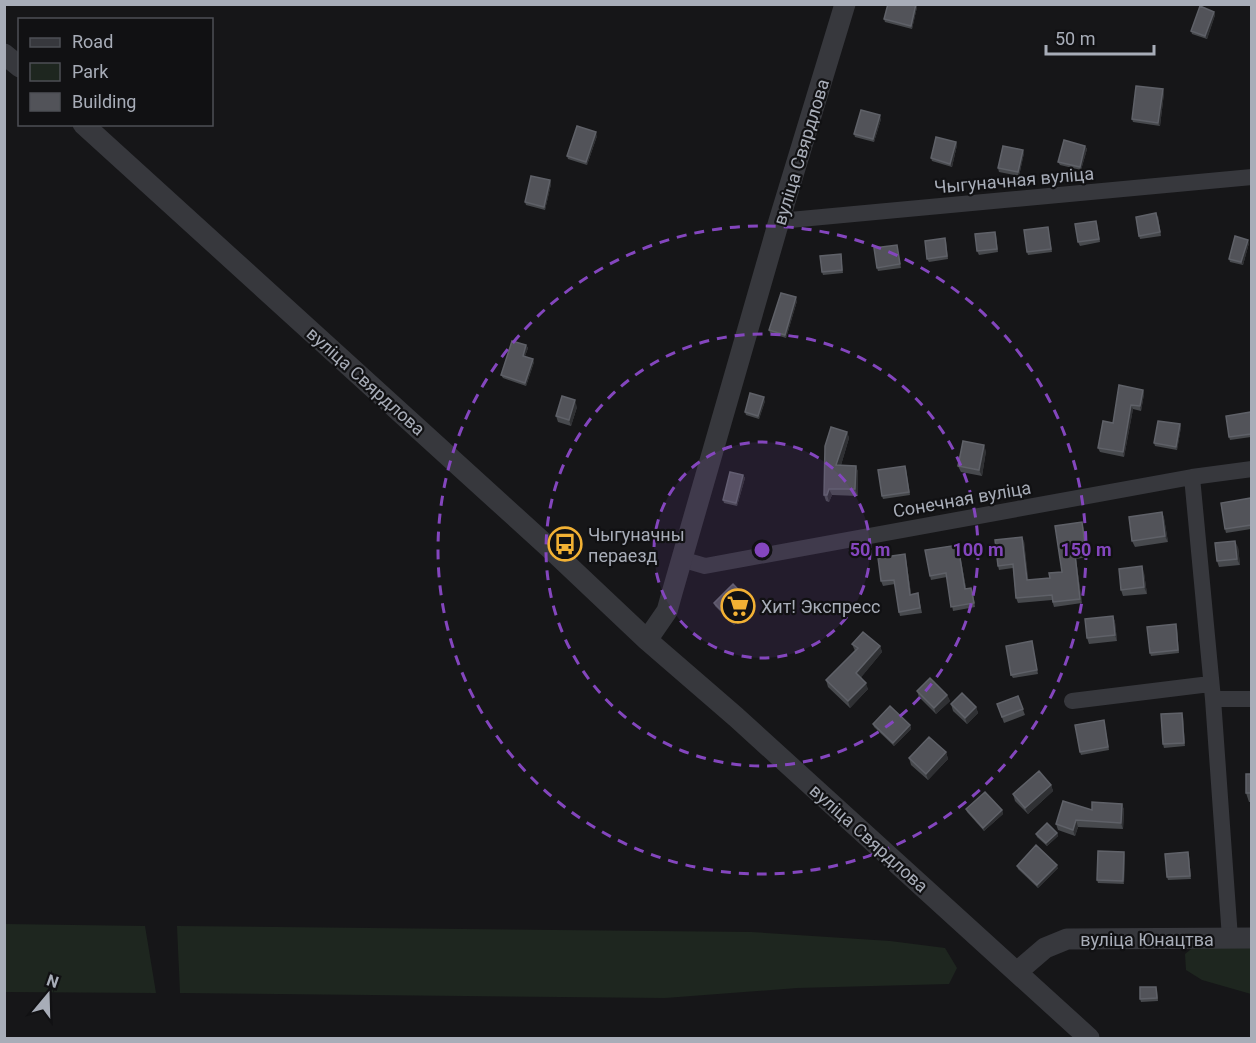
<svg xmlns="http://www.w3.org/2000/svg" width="1256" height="1043" font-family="Roboto,sans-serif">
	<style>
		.green { fill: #1e261f }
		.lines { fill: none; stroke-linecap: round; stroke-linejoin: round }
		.minor { stroke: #37383d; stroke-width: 16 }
		.tertiary { stroke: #37383d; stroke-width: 21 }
		.wall { fill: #47494d }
		.shaded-wall { fill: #2f3033 }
		.building { fill: #525359; stroke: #5f6168; stroke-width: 1.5 }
		.ring { fill: none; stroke: #8446be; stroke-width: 3; stroke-dasharray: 10 8 }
		.labels { text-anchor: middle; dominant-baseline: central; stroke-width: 4.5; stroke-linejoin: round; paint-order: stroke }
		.street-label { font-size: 18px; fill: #a8adb8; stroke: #111113 }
		.poi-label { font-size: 18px; fill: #a8adb8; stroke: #111113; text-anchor: start }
		.centre { fill: #8446be; stroke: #111113; stroke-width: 3 }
		.ring-label { font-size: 18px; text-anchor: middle; font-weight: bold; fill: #8446be; stroke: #111113; stroke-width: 4.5; stroke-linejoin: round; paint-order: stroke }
	</style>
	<rect width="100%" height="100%" fill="#161618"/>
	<!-- green -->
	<path class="green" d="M5,924l140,2 11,67 -151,-1z
		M177,926l574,6 139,9 55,7 12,20 -8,16 -152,4 -132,10 -485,-5z
		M1195,946l56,1v47l-49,-14 -16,-10 -1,-16z"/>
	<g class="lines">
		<!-- minor -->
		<path class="minor" d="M779,221l473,-44
			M1192,477l21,222 17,239
			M681,559l24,7 487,-89 60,-8
			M1213,699h39
			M1072,701l138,-17"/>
		<!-- tertiary -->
		<path class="tertiary" d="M4,54l16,13
			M83,124l473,430 91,86 89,77 353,321
			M647,640l20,-29 5,-18 107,-372 66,-217
			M1017,972l28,-24 22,-9 185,-1"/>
	</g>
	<!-- wall -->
	<path class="wall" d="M916,4l1,3 -5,22 -27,-7 -1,-3z
		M1214,12l1,3 -8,24 -15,-5 -1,-3z
		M1164,93l-4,33 -27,-4 -1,-3z
		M881,119l-7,23 -19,-5 -1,-3z
		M597,136l-10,29 -19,-6 -1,-3z
		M956,142l1,3 -5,22 -20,-6 -1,-3z
		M1085,146l2,3 -6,21 -21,-5 -2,-3z
		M1024,153l-5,23 -20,-4 -1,-4z
		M550,180l1,4 -6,26 -19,-5 -1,-3z
		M1158,216l3,20 -21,3 -1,-3z
		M1097,224l3,18 -20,4 -2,-4z
		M1048,227l4,25 -24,3 -1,-3z
		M996,235l2,17 -19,3 -2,-4z
		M946,241l2,18 -19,3 -2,-3z
		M1249,243l-6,22 -13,-3 -1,-3z
		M897,245l4,23 -23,3 -1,-3z
		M841,254l2,19 -20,2 -1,-3z
		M797,301l-11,37 -16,-5 -1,-3z
		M526,345l2,3 -3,8 9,6 -8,24 -23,-8 -2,-3z
		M1143,390l1,4 -3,17 -8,-2 -9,48 -24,-5 -2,-4 15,-25z
		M765,401l-6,18 -13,-4 -1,-3z
		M577,407l-6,19 -13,-4 -2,-6z
		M1251,412v25l-21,3 -1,-3z
		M1180,424l1,3 -4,23 -22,-4 -1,-3z
		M847,432l2,6 -8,27 15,1 2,6v24l-26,-1 -3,7 -3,-1 -2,-6z
		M986,451l-4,25 -21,-4 -3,-6z
		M906,469l4,26 -27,4 -1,-3z
		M743,475l2,3 -8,28 -13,-3 -1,-3z
		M1251,498v31l-25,4 -1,-4z
		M1162,512l2,6 4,24 -33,5 -3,-6z
		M1083,526l5,31 -12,2 6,44 -28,4 -2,-7 -34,3 -2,-5 -3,-30 -14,2 -1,-4 26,-25 4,39 22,-2 12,-6z
		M958,545l8,43 7,4 2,15 -22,4 -6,-34 -16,3 -1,-4z
		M1238,547l2,18 -21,2 -2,-6z
		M906,559l5,35 7,-1 4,20 -22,3 -1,-4 -4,-28 -12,2 -2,-5z
		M1144,573l3,21 -24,2 -2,-6z
		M714,603l38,1 1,3 -19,18 -19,-19z
		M1113,616l2,6 2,19 -28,3 -2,-6z
		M1177,628l2,25 -28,3 -1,-3z
		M1032,641l6,33 -25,4 -2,-3z
		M852,644l28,2 2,6 -21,25 7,12 -18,19 -22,-21 -2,-7 29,-29z
		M917,691l30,4 3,6 -14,13 -17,-17z
		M1018,696l7,19 -21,8 -7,-19z
		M951,704l25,3 2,6 -11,11 -14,-13z
		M1183,716l2,30 -21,2 -1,-4z
		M1104,720l5,30 -28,5 -1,-3z
		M873,724l37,1 1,4 -17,17 -20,-19z
		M946,752l2,7 -20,21 -17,-15 -2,-7z
		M1251,774v28h-2l-3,-9z
		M1051,785l2,6 -25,23 -13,-13 -2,-7z
		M1122,804l2,6 -1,19 -45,-2 -3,9 -17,-6 -2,-6 36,-14z
		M966,809l36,1 1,4 -19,17 -17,-19z
		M1057,833l1,3 -11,10 -10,-9 -1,-3z
		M1188,852l1,4 2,23 -23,1 -1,-3z
		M1125,855l-1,29 -26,-1 -1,-3z
		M1017,866l41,2 -20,20 -20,-19z
		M1157,990l1,11 -17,1 -1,-3z"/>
	<!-- shaded-wall -->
	<path class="shaded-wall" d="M916,4l1,3 -5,22 -1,-3z
		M1214,12l1,3 -8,24 -2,-3z
		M1163,89l1,4 -4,33 -2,-3z
		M880,115l1,4 -7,23 -1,-3z
		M596,132l1,4 -10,29 -1,-3z
		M956,142l1,3 -5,22 -2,-3z
		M1085,146l2,3 -6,21 -1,-3z
		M1023,150l1,3 -5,23 -1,-4z
		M550,180l1,4 -6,26 -1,-3z
		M1248,240l1,3 -6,22 -2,-3z
		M796,297l1,4 -11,37 -1,-3z
		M526,345l2,3 -4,11 -1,-3z
		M533,359l1,3 -8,24 -1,-3z
		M1143,390l1,4 -3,17 -1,-5z
		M764,397l1,4 -6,18 -1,-3z
		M575,400l2,7 -6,19 -2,-6z
		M1131,405l2,4 -9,48 -1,-5z
		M1180,424l1,3 -4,23 -1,-3z
		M847,432l2,6 -10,34 -3,-7z
		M984,445l2,6 -4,25 -3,-6z
		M856,466l2,6v24l-3,-7z
		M743,475l2,3 -8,28 -1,-3z
		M829,489l3,6 -3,7 -2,-7z
		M1162,512l2,6 4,24 -3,-6z
		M1082,522l1,4 5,31 -2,-4z
		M1022,537l2,4 5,44 -2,-5z
		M1235,541l3,6 2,18 -3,-6z
		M958,545l1,4 8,44 -2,-4z
		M905,554l1,5 6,40 -2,-4z
		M1075,554l1,5 6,44 -2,-4z
		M1142,566l2,7 3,21 -3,-7z
		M752,604l1,3 -19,18 -1,-3z
		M1113,616l2,6 2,19 -2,-6z
		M880,646l2,6 -23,28 -3,-7z
		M866,683l2,6 -18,19 -2,-7z
		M947,695l3,6 -14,13 -2,-6z
		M976,707l2,6 -11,11 -2,-6z
		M1182,713l1,3 2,30 -1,-3z
		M910,725l1,4 -17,17 -1,-3z
		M946,752l2,7 -20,21 -2,-6z
		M1051,785l2,6 -25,23 -3,-6z
		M1122,804l2,6 -1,19 -2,-6z
		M1002,810l1,4 -19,17 -1,-3z
		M1076,820l2,7 -3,9 -2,-6z
		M1057,833l1,3 -11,10 -1,-3z
		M1124,852l1,3 -1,29 -1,-3z
		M1188,852l1,4 2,23 -1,-3z
		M1057,865l1,3 -20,20 -1,-3z"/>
	<!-- building -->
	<path class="building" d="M888,4h28l-5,22 -27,-7z
		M1200,6l14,6 -9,24 -14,-5z
		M1136,86l27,3 -5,34 -26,-4z
		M861,110l19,5 -7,24 -19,-5z
		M577,126l19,6 -10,30 -19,-6z
		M936,137l20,5 -6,22 -19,-6z
		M1064,140l21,6 -5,21 -22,-5z
		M1003,146l20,4 -5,22 -20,-4z
		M531,176l19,4 -6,27 -19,-5z
		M1156,213l4,19 -21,4 -3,-19z
		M1096,221l3,18 -21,3 -3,-18z
		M1048,227l3,22 -24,3 -3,-22z
		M995,232l2,17 -20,2 -2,-17z
		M1235,236l13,4 -7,22 -12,-3z
		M945,238l2,18 -20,3 -2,-18z
		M897,245l3,19 -23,4 -3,-20z
		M841,254l1,16 -20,2 -2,-16z
		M781,293l15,4 -11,38 -16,-5z
		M512,341l14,4 -3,11 10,3 -8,24 -24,-8z
		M1119,385l24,5 -3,16 -9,-1 -8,47 -25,-4 5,-27 10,2z
		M750,393l14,4 -6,19 -13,-4z
		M562,396l13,4 -6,20 -13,-4z
		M1251,412v22l-22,3 -3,-21z
		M1158,421l22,3 -4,23 -22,-4z
		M831,427l16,5 -11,33 20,1 -1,23h-26l-2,6h-3l1,-49z
		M963,441l21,4 -5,25 -21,-4z
		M905,466l4,26 -27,4 -4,-26z
		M730,472l13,3 -7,28 -13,-3z
		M1251,498v27l-26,4 -4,-26z
		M1162,512l3,24 -33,5 -3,-24z
		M1082,522l4,31 -11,1 5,45 -27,3 -1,-7 -36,3 -3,-34 -15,2 -3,-26 27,-3 5,43 23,-2 -1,-5 13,-1 -7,-46z
		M1235,541l2,18 -20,2 -2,-18z
		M958,545l7,44 6,-1 3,15 -23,4 -5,-34 -16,3 -5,-26z
		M905,554l5,41 8,-2 2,15 -21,4 -5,-32 -13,1 -3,-23z
		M1142,566l2,21 -23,3 -2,-21z
		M733,584l19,20 -19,18 -19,-19z
		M1113,616l2,19 -28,3 -2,-19z
		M1176,624l2,26 -28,3 -3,-26z
		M863,632l17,14 -24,27 10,10 -18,18 -22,-21 32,-32 -6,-4z
		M1032,641l5,29 -26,5 -5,-29z
		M930,678l17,17 -13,13 -17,-17z
		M962,693l14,14 -11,11 -14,-14z
		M1018,696l5,13 -21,8 -5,-13z
		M890,706l20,19 -17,18 -20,-19z
		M1182,713l2,30 -21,1 -2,-30z
		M1104,720l4,27 -28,5 -5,-27z
		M929,737l17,15 -20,22 -17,-16z
		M1039,771l12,14 -26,23 -12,-14z
		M1246,774h5v19h-5z
		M985,792l17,18 -19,18 -17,-19z
		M1063,801l29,9v-8l30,2 -1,19 -45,-3 -3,10 -17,-6z
		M1047,823l10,10 -11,10 -10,-9z
		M1036,845l21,20 -20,20 -20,-19z
		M1098,851l26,1 -1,29 -26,-1z
		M1188,852l2,24 -23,1 -2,-23z
		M1140,987h16l1,11 -17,1z"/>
	<!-- distance rings -->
	<circle cx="762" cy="550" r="108" fill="#8446be" fill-opacity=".12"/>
	<g class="ring">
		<circle cx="762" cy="550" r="108"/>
		<circle cx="762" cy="550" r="216"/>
		<circle cx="762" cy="550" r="324"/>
	</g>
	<!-- icons -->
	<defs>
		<g id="bus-ring" transform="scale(1.725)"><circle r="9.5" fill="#111113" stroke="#f2b134" stroke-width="1.5"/><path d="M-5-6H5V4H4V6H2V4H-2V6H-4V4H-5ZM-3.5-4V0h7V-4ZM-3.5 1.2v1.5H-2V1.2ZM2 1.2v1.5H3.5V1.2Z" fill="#f2b134"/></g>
		<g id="supermarket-ring" transform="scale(1.725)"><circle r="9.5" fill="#111113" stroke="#f2b134" stroke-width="1.5"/><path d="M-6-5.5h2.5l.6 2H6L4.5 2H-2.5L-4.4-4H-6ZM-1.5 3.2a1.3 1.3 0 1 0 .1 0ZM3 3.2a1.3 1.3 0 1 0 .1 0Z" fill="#f2b134"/></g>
	</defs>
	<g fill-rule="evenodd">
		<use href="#bus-ring" x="565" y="544"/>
		<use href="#supermarket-ring" x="738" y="606"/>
	</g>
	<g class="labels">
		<!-- street labels -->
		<g class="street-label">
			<text transform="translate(801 152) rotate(-73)">вуліца Свярдлова</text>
			<text transform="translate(1014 180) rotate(-5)">Чыгуначная вуліца</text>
			<text transform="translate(366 381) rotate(42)">вуліца Свярдлова</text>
			<text transform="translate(962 499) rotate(-10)">Сонечная вуліца</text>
			<text transform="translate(869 838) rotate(42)">вуліца Свярдлова</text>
			<text x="1147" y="939">вуліца Юнацтва</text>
		</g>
		<!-- poi labels -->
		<g class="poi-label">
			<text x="588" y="534">Чыгуначны<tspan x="588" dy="21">пераезд</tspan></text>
			<text x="761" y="606">Хит! Экспресс</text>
		</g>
	</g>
	<circle cx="762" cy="550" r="9" class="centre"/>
	<g class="ring-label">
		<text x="870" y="556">50 m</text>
		<text x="978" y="556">100 m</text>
		<text x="1086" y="556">150 m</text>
	</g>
	<!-- border -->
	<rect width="1256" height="1043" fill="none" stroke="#a8adb8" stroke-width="12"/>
	<!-- legend -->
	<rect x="18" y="18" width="195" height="108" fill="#111113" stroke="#4d4f55" stroke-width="1.5"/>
	<rect x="30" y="38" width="30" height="9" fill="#37383d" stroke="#4d4f55" stroke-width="1.5"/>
	<text x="72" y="48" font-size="18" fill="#a8adb8">Road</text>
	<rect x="30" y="63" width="30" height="18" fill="#1e261f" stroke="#4d4f55" stroke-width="1.5"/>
	<text x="72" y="78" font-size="18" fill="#a8adb8">Park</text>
	<rect x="30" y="93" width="30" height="18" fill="#525359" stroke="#4d4f55" stroke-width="1.5"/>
	<text x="72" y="108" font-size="18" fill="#a8adb8">Building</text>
	<!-- north arrow -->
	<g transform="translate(48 995) rotate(19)" stroke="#111113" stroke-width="4.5" paint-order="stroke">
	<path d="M0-4.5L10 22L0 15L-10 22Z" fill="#a8adb8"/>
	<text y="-9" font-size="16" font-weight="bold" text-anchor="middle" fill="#a8adb8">N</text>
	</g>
	<!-- scale -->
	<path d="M1046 45v9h108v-9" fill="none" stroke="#a8adb8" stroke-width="3"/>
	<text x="1055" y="45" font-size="18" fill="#a8adb8" stroke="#111113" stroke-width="4.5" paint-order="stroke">50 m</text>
</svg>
